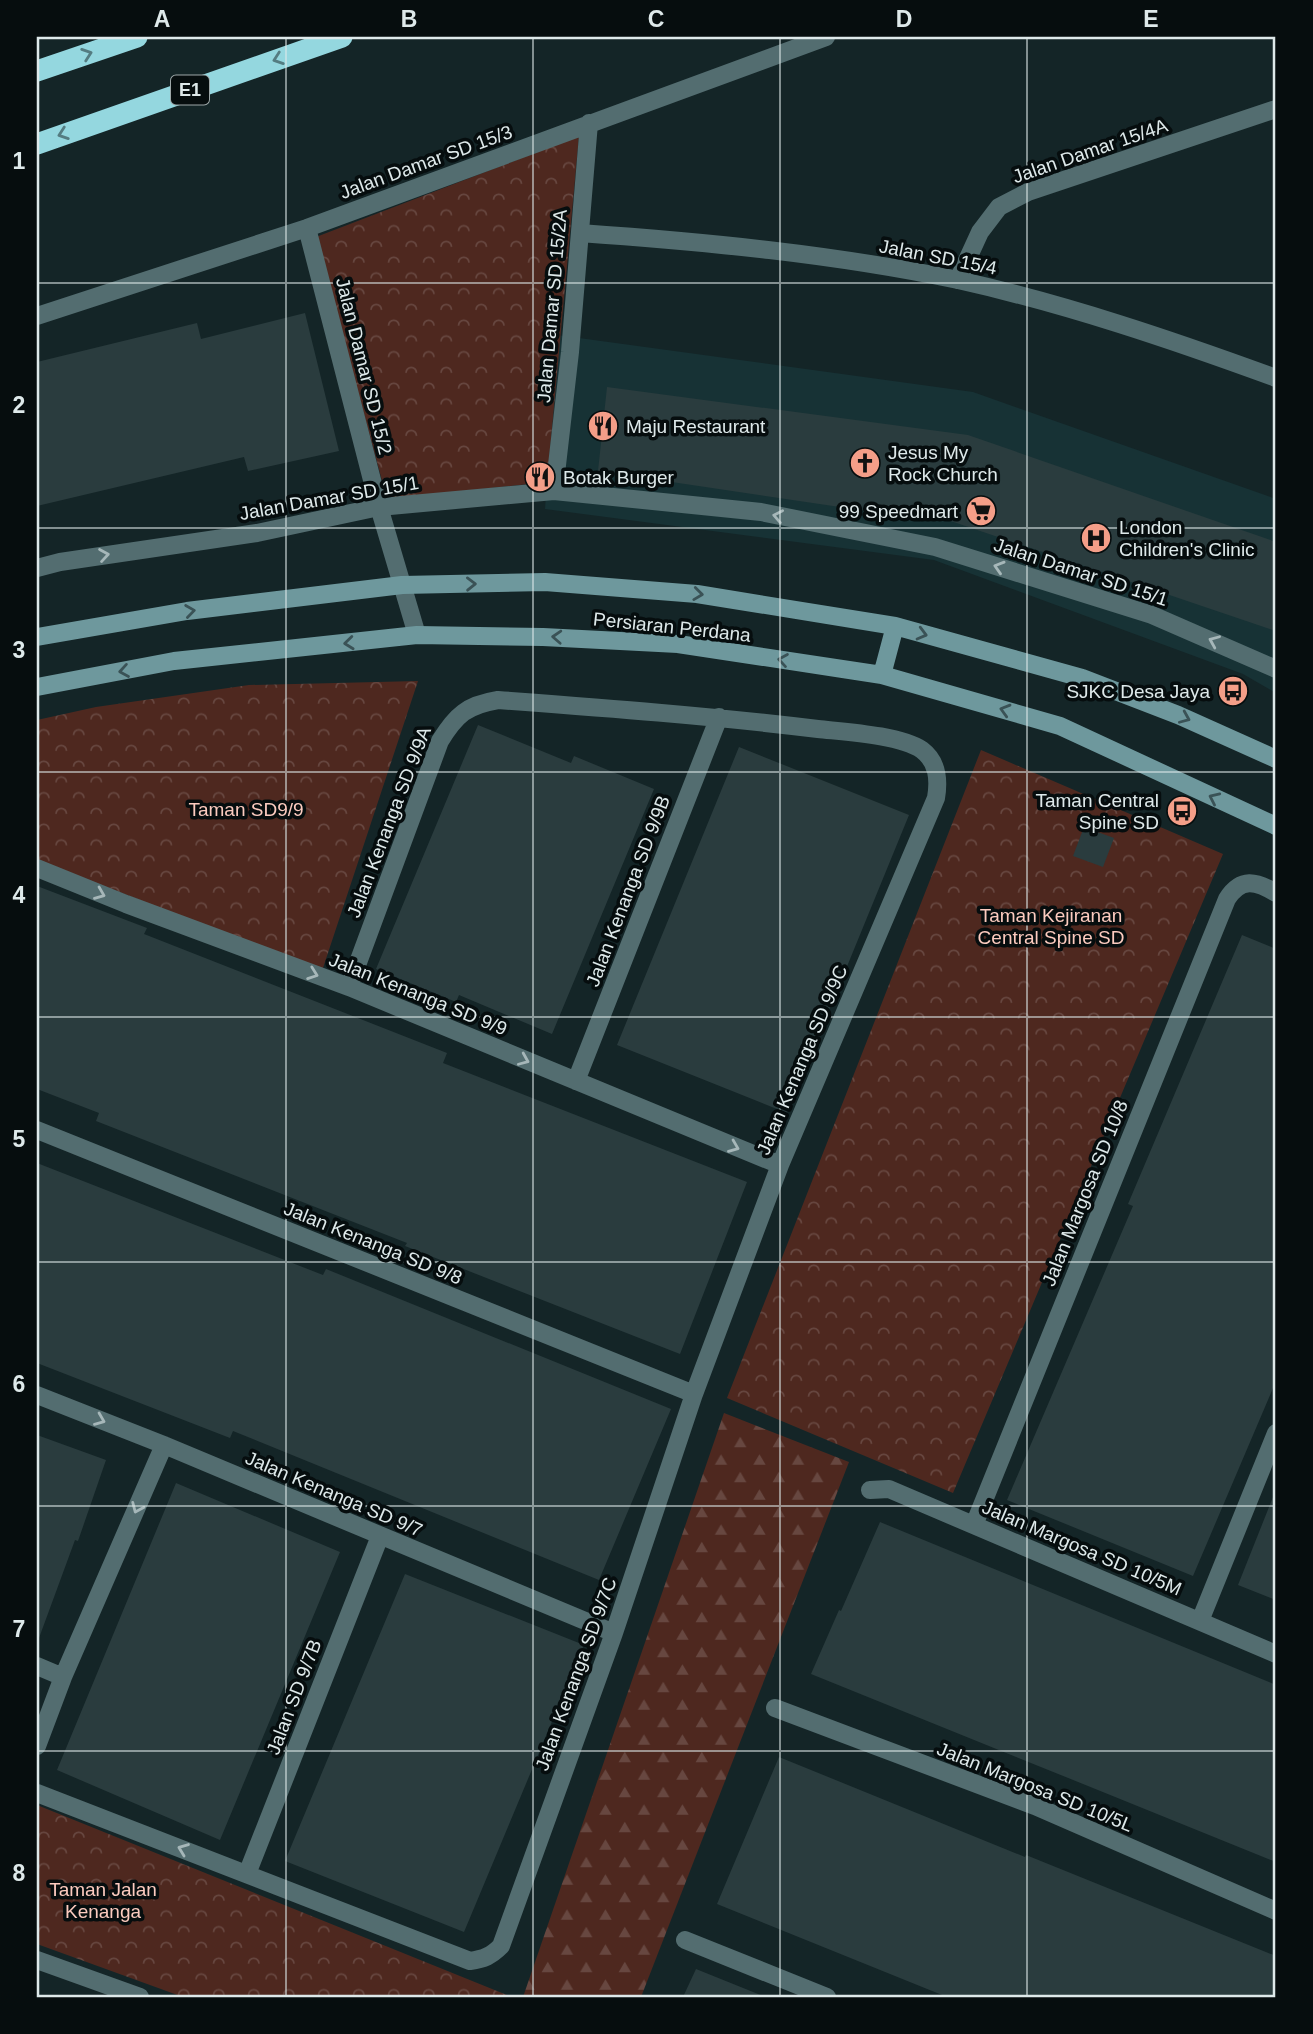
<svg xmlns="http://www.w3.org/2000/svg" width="1313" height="2034" font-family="Helvetica,sans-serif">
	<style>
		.built { fill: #173235 }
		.forest { fill: url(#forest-firs) }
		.park { fill: url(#park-crowns) }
		.building { fill: #2a3c3e }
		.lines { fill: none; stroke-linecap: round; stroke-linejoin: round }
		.minor { stroke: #536d70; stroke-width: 18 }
		.secondary { stroke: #6e989d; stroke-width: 18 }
		.motorway { stroke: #94d7df; stroke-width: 21 }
		.oneway { stroke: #547c81 }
		.oneway2 { stroke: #a6b7b9 }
		.oneway3 { stroke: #3a5256 }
		.grid { fill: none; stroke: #dee9ea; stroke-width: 2; stroke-opacity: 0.55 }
		.labels { text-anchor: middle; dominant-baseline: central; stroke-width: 7; stroke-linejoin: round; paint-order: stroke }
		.shield { fill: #060d0e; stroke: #9da7a8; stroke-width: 2 }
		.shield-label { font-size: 18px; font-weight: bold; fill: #dee9ea }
		.street-label { font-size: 19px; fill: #dee9ea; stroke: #060d0e }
		.poi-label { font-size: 19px; fill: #dee9ea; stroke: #060d0e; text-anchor: start }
		.park-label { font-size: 19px; fill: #fccbbf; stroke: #060d0e }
		.neatline { fill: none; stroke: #dee9ea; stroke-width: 2.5 }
		.grid-label { font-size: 23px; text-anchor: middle; font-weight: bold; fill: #dee9ea }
	</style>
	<defs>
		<pattern id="forest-firs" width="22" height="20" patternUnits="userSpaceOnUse" patternTransform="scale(1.75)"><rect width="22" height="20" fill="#4e281f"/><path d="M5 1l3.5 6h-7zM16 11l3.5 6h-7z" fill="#674740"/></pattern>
		<pattern id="park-crowns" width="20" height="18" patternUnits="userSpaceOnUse" patternTransform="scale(1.75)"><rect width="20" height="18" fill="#4e281f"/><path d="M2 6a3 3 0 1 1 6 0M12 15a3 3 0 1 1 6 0" fill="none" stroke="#674740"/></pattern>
	</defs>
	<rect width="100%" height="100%" fill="#142527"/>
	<!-- built -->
	<path class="built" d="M557,335l416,57 303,107v194l-33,-19 -309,-114 -389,-51z"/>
	<!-- forest -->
	<path class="forest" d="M724,1413l125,49 -208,535h-118z"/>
	<!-- park -->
	<path class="park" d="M579,136l-32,346 -160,17 -71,-262z
		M418,681l-96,290 -285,-111v-140l59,-13 153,-22z
		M981,750l242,104 -270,639 -226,-95z
		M37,1805l475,192h-329l-146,-53z"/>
	<!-- building -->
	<path class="building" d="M305,313l34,138 -91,20 -4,-14 -207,49v-144l160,-39 4,16z
		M607,387l361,48 308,107v89l-358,-121 -4,8 -316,-47z
		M478,725l93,38 3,-7 80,33 -102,245 -93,-39 -3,7 -80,-33z
		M739,747l170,68 -122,298 -170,-68z
		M1084,827l30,11 -11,29 -30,-11z
		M37,886l110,42 -3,6 303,119 -4,10 304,119 -67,172 -275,-108 2,-3 -311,-122 3,-8 -62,-24z
		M1242,935l34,14v432l-83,195 -186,-76 126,-294 -5,-2z
		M37,1163l286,112 3,-6 345,140 -72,171 -366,-149 -3,7 -193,-75z
		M37,1435l69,25 -28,81 -3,-1 -36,98 -2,-1z
		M176,1483l164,69 -120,288 -163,-70z
		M1275,1492h1v108l-38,-15z
		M880,1522l396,163v177l-465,-188 28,-64 2,1z
		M405,1574l179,71 -120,287 -179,-71z
		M779,1757l246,100 1,-2 250,101v41h-329l-230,-93z
		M696,1969l67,27v1h-80z"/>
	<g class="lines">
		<!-- minor -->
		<path class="minor" d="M307,228l72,279 38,128
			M580,233c127,9 253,21 378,47 108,24 214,60 318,98
			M958,280l22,-48 19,-25 29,-15 248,-83
			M37,316l270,-88 519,-191
			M554,491l16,-139 19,-229
			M37,568l23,-6 197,-29 122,-26 175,-16 207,21 174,35 217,68 124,54
			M37,868l89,36 223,83 431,178
			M576,1081l143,-364
			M37,1130l657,264
			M37,1395l127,50 450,188
			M870,1490l19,-1 387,165
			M974,1525l253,-626c14,-22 29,-18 49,-6
			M1200,1621l76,-188
			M37,1666l26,11
			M775,1708l260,98 241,105
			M37,1746l26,-69 101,-232
			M37,1793l433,168c14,-2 21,-5 31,-15l113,-313 80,-239 86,-229 156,-367c3,-18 2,-36 -14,-48 -22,-15 -77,-18 -104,-21 -106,-13 -213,-21 -320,-29 -31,5 -42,15 -58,41l-91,246
			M247,1874l133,-338
			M685,1940l142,57
			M37,1960l103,37"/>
		<!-- secondary -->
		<path class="secondary" d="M37,637l150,-26 215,-26 143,-3 152,12 198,32 187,52 96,37 98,44
			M882,675l13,-49
			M37,687l137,-26 243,-26 126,2 135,7 204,31 178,51 216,100"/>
		<!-- motorway -->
		<path class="motorway" d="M37,71l100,-34
			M37,144l305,-107"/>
	</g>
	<!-- one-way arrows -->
	<defs><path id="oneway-chevron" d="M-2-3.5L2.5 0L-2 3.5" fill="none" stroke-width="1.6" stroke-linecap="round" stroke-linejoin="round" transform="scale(1.75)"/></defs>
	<g class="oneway">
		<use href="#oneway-chevron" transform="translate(87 54) rotate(-19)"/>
		<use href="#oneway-chevron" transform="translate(278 59) rotate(161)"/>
		<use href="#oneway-chevron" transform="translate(63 134) rotate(161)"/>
	</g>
	<g class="oneway2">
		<use href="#oneway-chevron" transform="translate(778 516) rotate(-169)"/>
		<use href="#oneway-chevron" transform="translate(104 555) rotate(-9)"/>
		<use href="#oneway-chevron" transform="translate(999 567) rotate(-163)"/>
		<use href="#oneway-chevron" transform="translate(1214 641) rotate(-157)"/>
		<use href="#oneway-chevron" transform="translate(100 894) rotate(22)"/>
		<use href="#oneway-chevron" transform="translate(313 974) rotate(20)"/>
		<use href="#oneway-chevron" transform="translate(524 1060) rotate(23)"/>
		<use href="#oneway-chevron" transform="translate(734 1147) rotate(22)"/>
		<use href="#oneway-chevron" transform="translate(100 1420) rotate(22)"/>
		<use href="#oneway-chevron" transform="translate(137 1508) rotate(113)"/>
		<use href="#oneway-chevron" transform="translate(183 1849) rotate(-159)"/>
	</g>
	<g class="oneway3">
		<use href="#oneway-chevron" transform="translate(471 584) rotate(-1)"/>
		<use href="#oneway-chevron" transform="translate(698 594) rotate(7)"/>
		<use href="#oneway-chevron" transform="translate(190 611) rotate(-8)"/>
		<use href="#oneway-chevron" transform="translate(922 634) rotate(15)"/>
		<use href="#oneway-chevron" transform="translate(557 637) rotate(-177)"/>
		<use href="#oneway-chevron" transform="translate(349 643) rotate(174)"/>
		<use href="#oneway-chevron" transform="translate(783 660) rotate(-171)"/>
		<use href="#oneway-chevron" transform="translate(124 671) rotate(170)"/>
		<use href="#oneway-chevron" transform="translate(1005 710) rotate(-164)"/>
		<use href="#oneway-chevron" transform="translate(1185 718) rotate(23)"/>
		<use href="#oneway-chevron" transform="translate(1214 798) rotate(-155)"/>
	</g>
	<!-- grid -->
	<path class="grid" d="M286,37v1960M533,37v1960M780,37v1960M1027,37v1960M37,283h1239M37,528h1239M37,772h1239M37,1017h1239M37,1262h1239M37,1506h1239M37,1751h1239"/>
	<!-- icons -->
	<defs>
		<g id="restaurant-disc" transform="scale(1.575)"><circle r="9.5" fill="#f49e88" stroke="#060d0e"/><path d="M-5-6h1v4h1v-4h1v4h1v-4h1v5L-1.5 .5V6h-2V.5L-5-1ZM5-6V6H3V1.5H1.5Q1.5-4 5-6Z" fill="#111"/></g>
		<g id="church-disc" transform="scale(1.575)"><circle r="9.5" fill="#f49e88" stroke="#060d0e"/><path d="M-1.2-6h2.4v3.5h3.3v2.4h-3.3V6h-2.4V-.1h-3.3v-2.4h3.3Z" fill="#111"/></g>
		<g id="supermarket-disc" transform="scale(1.575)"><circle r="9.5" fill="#f49e88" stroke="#060d0e"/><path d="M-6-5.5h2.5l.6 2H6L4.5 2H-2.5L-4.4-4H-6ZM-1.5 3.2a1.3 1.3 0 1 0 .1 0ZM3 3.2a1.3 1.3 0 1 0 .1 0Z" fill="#111"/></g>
		<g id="hospital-disc" transform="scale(1.575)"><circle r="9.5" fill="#f49e88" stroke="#060d0e"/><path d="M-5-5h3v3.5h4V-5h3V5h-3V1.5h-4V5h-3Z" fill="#111"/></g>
		<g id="bus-disc" transform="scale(1.575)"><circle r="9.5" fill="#f49e88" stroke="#060d0e"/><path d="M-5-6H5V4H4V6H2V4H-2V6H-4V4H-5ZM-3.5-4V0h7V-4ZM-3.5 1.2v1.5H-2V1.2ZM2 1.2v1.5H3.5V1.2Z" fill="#111"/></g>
	</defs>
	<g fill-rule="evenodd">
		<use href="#restaurant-disc" x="603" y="426"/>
		<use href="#church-disc" x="865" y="463"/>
		<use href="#restaurant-disc" x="540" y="477"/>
		<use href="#supermarket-disc" x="981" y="511"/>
		<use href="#hospital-disc" x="1096" y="538"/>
		<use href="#bus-disc" x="1233" y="691"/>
		<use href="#bus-disc" x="1182" y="811"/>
	</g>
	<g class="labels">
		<!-- shield labels -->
		<rect class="shield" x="171" y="75.5" width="38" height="29" rx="5"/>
		<g class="shield-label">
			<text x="190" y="90">E1</text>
		</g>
		<!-- street labels -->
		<g class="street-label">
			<text transform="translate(1090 151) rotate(-19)">Jalan Damar 15/4A</text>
			<text transform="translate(426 162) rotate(-20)">Jalan Damar SD 15/3</text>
			<text transform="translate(938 257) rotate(11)">Jalan SD 15/4</text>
			<text transform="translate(552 306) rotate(-85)">Jalan Damar SD 15/2A</text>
			<text transform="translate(364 366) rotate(76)">Jalan Damar SD 15/2</text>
			<text transform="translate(329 498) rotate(-10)">Jalan Damar SD 15/1</text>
			<text transform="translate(1081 572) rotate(18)">Jalan Damar SD 15/1</text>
			<text transform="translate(672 627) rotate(6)">Persiaran Perdana</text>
			<text transform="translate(389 822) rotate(-69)">Jalan Kenanga SD 9/9A</text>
			<text transform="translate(628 891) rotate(-69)">Jalan Kenanga SD 9/9B</text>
			<text transform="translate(418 994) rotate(22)">Jalan Kenanga SD 9/9</text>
			<text transform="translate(802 1060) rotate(-67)">Jalan Kenanga SD 9/9C</text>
			<text transform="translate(1085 1193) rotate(-68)">Jalan Margosa SD 10/8</text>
			<text transform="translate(373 1243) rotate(22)">Jalan Kenanga SD 9/8</text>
			<text transform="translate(334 1494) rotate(23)">Jalan Kenanga SD 9/7</text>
			<text transform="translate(1082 1548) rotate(23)">Jalan Margosa SD 10/5M</text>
			<text transform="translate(576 1674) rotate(-70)">Jalan Kenanga SD 9/7C</text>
			<text transform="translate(294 1697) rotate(-69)">Jalan SD 9/7B</text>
			<text transform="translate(1035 1787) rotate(22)">Jalan Margosa SD 10/5L</text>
		</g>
		<!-- poi labels -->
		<g class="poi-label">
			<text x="626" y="426">Maju Restaurant</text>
			<text x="888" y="452">Jesus My<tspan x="888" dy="22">Rock Church</tspan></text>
			<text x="563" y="477">Botak Burger</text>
			<text x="958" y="511" text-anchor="end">99 Speedmart</text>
			<text x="1119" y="527">London<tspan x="1119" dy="22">Children's Clinic</tspan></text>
			<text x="1210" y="691" text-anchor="end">SJKC Desa Jaya</text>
			<text x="1159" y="800" text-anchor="end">Taman Central<tspan x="1159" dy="22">Spine SD</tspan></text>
		</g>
		<!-- park labels -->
		<g class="park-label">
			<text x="246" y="809">Taman SD9/9</text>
			<text x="1051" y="915">Taman Kejiranan<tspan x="1051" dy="22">Central Spine SD</tspan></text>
			<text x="103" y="1889">Taman Jalan<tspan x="103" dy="22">Kenanga</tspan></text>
		</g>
	</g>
	<!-- border -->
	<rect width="1313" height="2034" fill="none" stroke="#060d0e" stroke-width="77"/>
	<rect x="38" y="38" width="1236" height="1958" class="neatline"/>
	<g class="grid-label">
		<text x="162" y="27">A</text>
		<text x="409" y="27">B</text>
		<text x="656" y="27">C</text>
		<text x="904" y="27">D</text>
		<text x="1151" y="27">E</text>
		<text x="19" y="169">1</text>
		<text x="19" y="413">2</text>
		<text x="19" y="658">3</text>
		<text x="19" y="903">4</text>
		<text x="19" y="1147">5</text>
		<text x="19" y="1392">6</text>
		<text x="19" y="1637">7</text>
		<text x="19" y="1881">8</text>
	</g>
</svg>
